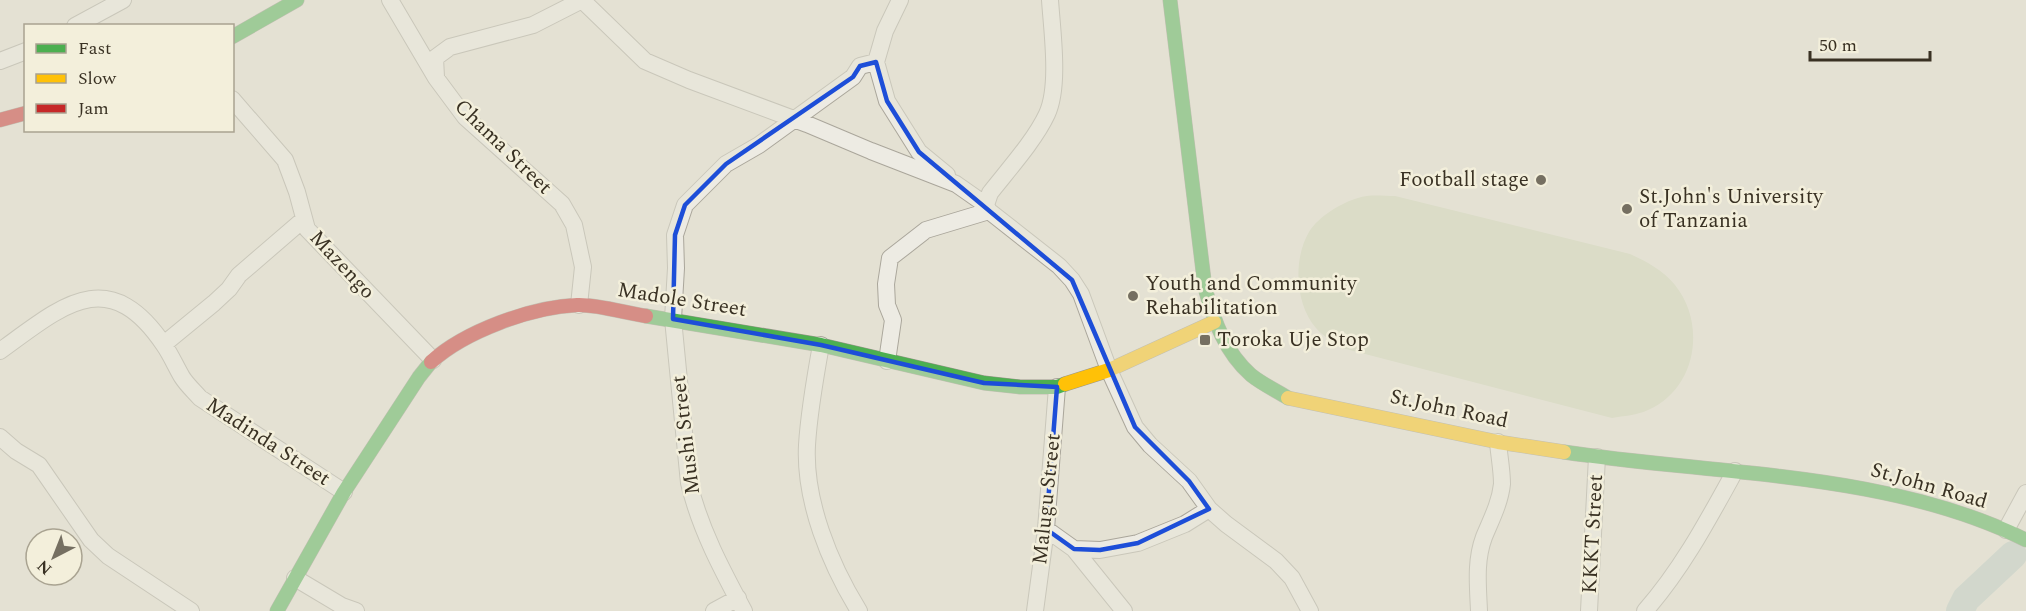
<svg xmlns="http://www.w3.org/2000/svg" width="2026" height="611" font-family="Spectral,serif">
	<style>
		.green { fill: #d0d4b8 }
		.lines { fill: none; stroke-linecap: round; stroke-linejoin: round }
		.river { stroke: #bdcbc4; stroke-width: 28 }
		.street-casing { stroke: #aaa69b; stroke-width: 18 }
		.fast-casing { stroke: #9a968b; stroke-width: 15 }
		.slow-casing { stroke: #9a968b; stroke-width: 15 }
		.jam-casing { stroke: #9a968b; stroke-width: 15 }
		.street { stroke: #edebe3; stroke-width: 16 }
		.fast { stroke: #4caf50; stroke-width: 14 }
		.slow { stroke: #ffc107; stroke-width: 14 }
		.jam { stroke: #c62828; stroke-width: 14 }
		.marked { fill: none; stroke: #1d4ed8; stroke-width: 4.5; stroke-linejoin: round }
		.poi-dot { fill: #756f61; stroke: #f3efdb; stroke-width: 2 }
		.labels { text-anchor: middle; dominant-baseline: central; stroke-width: 5; stroke-linejoin: round; paint-order: stroke }
		.street-label { font-size: 21px; fill: #393123; stroke: #f3efdb }
		.poi-label { font-size: 21px; fill: #393123; stroke: #f3efdb; text-anchor: start }
	</style>
	<rect width="100%" height="100%" fill="#e4e1d3"/>
	<!-- green -->
	<path class="green" d="M1395,196l235,58c17,8 33,16 45,31 32,40 21,104 -27,125 -10,5 -25,6 -36,8l-270,-70c-9,-6 -19,-12 -26,-20 -21,-24 -23,-69 -7,-96 10,-16 32,-29 49,-34 11,-4 25,-2 37,-2z"/>
	<g class="lines">
		<!-- river -->
		<path class="river" d="M1960,611l6,-12 47,-44"/>
		<!-- street casing -->
		<g class="street-casing">
			<path id="street" d="M390,0l46,78 29,39 97,87 12,21 9,42 -4,38
				M582,0l63,61 44,19 118,44 64,27 85,33 30,21
				M900,0l-15,31 -9,31 11,39 32,51 28,23
				M1050,0c2,31 10,86 -3,114 -12,26 -39,56 -57,79l-4,12 3,6 70,55 13,14 9,14 28,76 26,57 15,18 39,36 20,28 17,15 50,37 16,17 18,33
				M75,26l48,-26
				M0,61l26,-10
				M436,77l-1,-19 15,-11 83,-22 49,-25
				M232,99l53,61 12,32 10,37 126,131
				M164,344l50,-41 15,-14 10,-14 65,-56
				M821,345c-6,33 -12,67 -14,100 -3,56 23,119 52,166
				M0,351c61,-44 108,-89 164,-6 7,10 12,22 18,32 5,8 12,14 18,21l144,94
				M887,361l6,-41 -6,-15 -1,-21 4,-26 36,-28 63,-19
				M0,437l16,14 23,14 52,75 17,16 83,55
				M1046,529l28,20 26,1 38,-7 47,-19 24,-15
				M2006,530l20,-37
				M1074,549l50,62
				M295,578l47,28 14,5
				M714,611l24,-13
				M744,611c-22,-41 -44,-82 -55,-128l-16,-164 3,-51 -1,-33 10,-30 41,-41 33,-19 94,-68 7,-11 16,-4
				M1035,611l11,-82 11,-142
				M1479,611c-1,-25 -4,-50 5,-74 7,-17 16,-34 18,-53 0,-14 -3,-29 -4,-42
				M1589,611l8,-154
				M1645,611c37,-42 63,-91 90,-140"/>
		</g>
		<!-- fast casing -->
		<g class="fast-casing">
			<path id="fast" d="M1170,0l35,288c9,33 20,64 46,87 11,9 26,16 37,23
				M232,37l65,-37
				M646,316l175,29 163,38 36,4h37l8,-3
				M1564,452c150,23 324,19 462,88
				M277,611l67,-119 75,-115 12,-15"/>
		</g>
		<!-- slow casing -->
		<g class="slow-casing">
			<path id="slow" d="M1065,384l44,-14 105,-48
				M1288,398l210,44 66,10"/>
		</g>
		<!-- jam casing -->
		<g class="jam-casing">
			<path id="jam" d="M0,120l26,-7
				M431,362c34,-31 101,-55 146,-57 19,-1 49,8 69,11"/>
		</g>
		<!-- street -->
		<use href="#street" class="street"/>
		<!-- fast -->
		<use href="#fast" class="fast"/>
		<!-- slow -->
		<use href="#slow" class="slow"/>
		<!-- jam -->
		<use href="#jam" class="jam"/>
	</g>
	<!-- marked area -->
	<path d="M0 0H2026V611H0ZM876,62l11,39 32,51 153,128 63,147 54,54 20,28 -71,34 -38,7 -26,-1 -28,-20 11,-142 -73,-4 -163,-38 -148,-26 2,-84 10,-30 41,-41 127,-87 7,-11z" fill="#e4e1d3" fill-opacity=".55" fill-rule="evenodd"/>
	<path class="marked" d="M876,62l11,39 32,51 153,128 63,147 54,54 20,28 -71,34 -38,7 -26,-1 -28,-20 11,-142 -73,-4 -163,-38 -148,-26 2,-84 10,-30 41,-41 127,-87 7,-11z"/>
	<!-- markers -->
	<g class="poi-dot">
		<circle cx="1541" cy="180" r="6"/>
		<circle cx="1627" cy="209" r="6"/>
		<circle cx="1133" cy="296" r="6"/>
		<rect x="1199" y="334" width="12" height="12" rx="3"/>
	</g>
	<g class="labels">
		<!-- street labels -->
		<g class="street-label">
			<text transform="translate(503 147) rotate(44)">Chama Street</text>
			<text transform="translate(342 265) rotate(47)">Mazengo</text>
			<text transform="translate(682 300) rotate(9)">Madole Street</text>
			<text transform="translate(1449 409) rotate(12)">St.John Road</text>
			<text transform="translate(686 435) rotate(-97)">Mushi Street</text>
			<text transform="translate(268 442) rotate(33)">Madinda Street</text>
			<text transform="translate(1929 486) rotate(16)">St.John Road</text>
			<text transform="translate(1047 499) rotate(-84)">Malugu Street</text>
			<text transform="translate(1593 534) rotate(-87)">KKKT Street</text>
		</g>
		<!-- poi labels -->
		<g class="poi-label">
			<text x="1529" y="180" text-anchor="end">Football stage</text>
			<text x="1639" y="197">St.John's University<tspan x="1639" dy="24">of Tanzania</tspan></text>
			<text x="1145" y="284">Youth and Community<tspan x="1145" dy="24">Rehabilitation</tspan></text>
			<text x="1217" y="340">Toroka Uje Stop</text>
		</g>
	</g>
	<!-- legend -->
	<rect x="24" y="24" width="210" height="108" fill="#f3efdb" stroke="#a9a391" stroke-width="1.5"/>
	<rect x="36" y="44" width="30" height="9" fill="#4caf50" stroke="#a9a391" stroke-width="1.5"/>
	<text x="78" y="54" font-size="18" fill="#393123">Fast</text>
	<rect x="36" y="74" width="30" height="9" fill="#ffc107" stroke="#a9a391" stroke-width="1.5"/>
	<text x="78" y="84" font-size="18" fill="#393123">Slow</text>
	<rect x="36" y="104" width="30" height="9" fill="#c62828" stroke="#a9a391" stroke-width="1.5"/>
	<text x="78" y="114" font-size="18" fill="#393123">Jam</text>
	<!-- north arrow -->
	<g transform="translate(54 557) rotate(222)"><circle r="28" fill="#f3efdb" stroke="#a9a391" stroke-width="1.5"/>
	<path d="M0-4.5L10 22L0 15L-10 22Z" fill="#756f61"/>
	<text y="-9" font-size="16" font-weight="bold" text-anchor="middle" fill="#393123">N</text>
	</g>
	<!-- scale -->
	<path d="M1810 51v9h120v-9" fill="none" stroke="#393123" stroke-width="3"/>
	<text x="1819" y="51" font-size="18" fill="#393123" stroke="#f3efdb" stroke-width="4.5" paint-order="stroke">50 m</text>
</svg>
